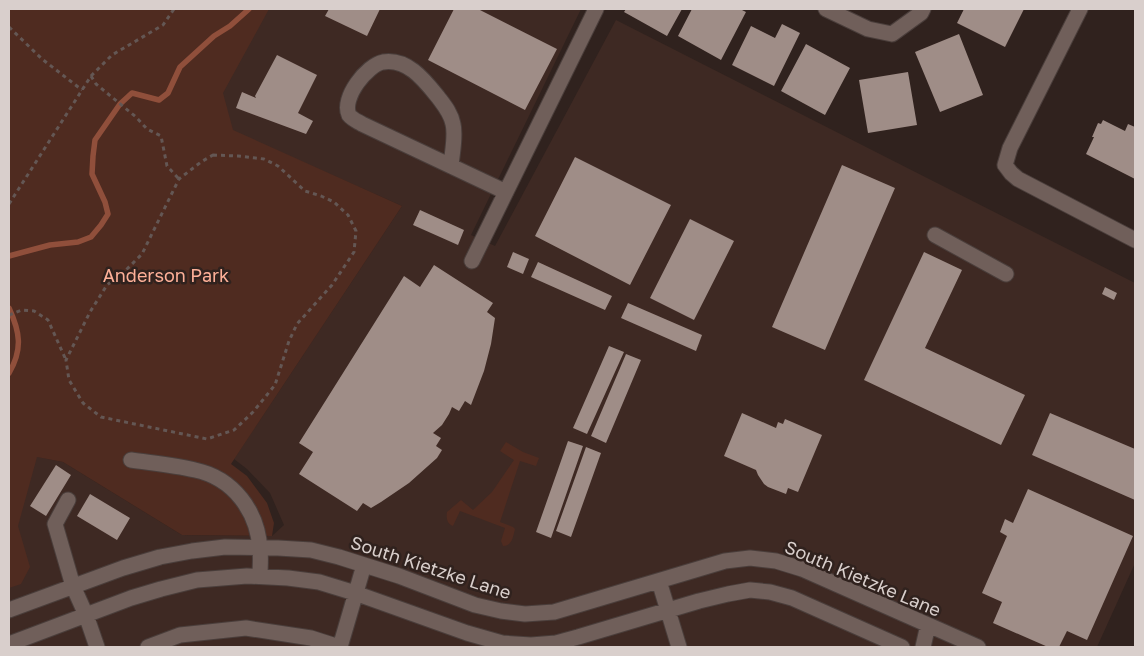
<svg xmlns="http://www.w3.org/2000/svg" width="1144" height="656" font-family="'Golos Text',sans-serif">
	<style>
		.built { fill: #3e2923 }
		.green { fill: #4f2b20 }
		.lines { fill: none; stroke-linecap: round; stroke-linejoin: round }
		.stream { stroke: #904f3b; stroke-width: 5.5 }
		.building { fill: #9f8d87 }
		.minor-casing { stroke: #4a3e3b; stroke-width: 17 }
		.path { stroke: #645754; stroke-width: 3; stroke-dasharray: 4 4; stroke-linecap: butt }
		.minor { stroke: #705f5a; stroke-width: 15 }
		.labels { text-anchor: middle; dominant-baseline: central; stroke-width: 5; stroke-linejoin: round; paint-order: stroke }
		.park-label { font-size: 18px; fill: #feb098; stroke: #30221e }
		.street-label { font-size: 18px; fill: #d9cfcc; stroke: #30221e }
	</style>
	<rect width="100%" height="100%" fill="#30221e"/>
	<!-- built -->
	<path class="built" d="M256,9h325l-110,226 24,11 121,-226 317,161 202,102v280l-38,84h-1088v-196l54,11 119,73 90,1 12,-11 -14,-32 -23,-24 -13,-10 168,-253 -212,-94z"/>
	<!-- green -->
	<path class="green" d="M9,9h260l-46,84 10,37 169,76 -171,258 16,12 20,27 7,20 -2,13 -90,-1 -119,-73 -26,-5 -19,69 12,41 -9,17 -12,4z
		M506,442l17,10 16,6 -3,8 -16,-5 -20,61 13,5 2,2c-2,8 -3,17 -12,17l-2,-5 4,-13 -45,-17 -7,15c-6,-2 -7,-8 -6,-14l14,-12 12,10 19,-18 22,-32 -14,-9z"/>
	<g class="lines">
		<!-- stream -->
		<path class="stream" d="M9,256l41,-11 28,-3 13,-5 10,-12 7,-11 -3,-12 -13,-28 1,-18 2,-16 25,-36 12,-11 27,7 9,-7 12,-26 34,-31 16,-10 19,-17
			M9,308c11,24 14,41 0,65"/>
	</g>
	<!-- building -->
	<path class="building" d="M329,9h51l-13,27 -42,-20z
		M454,9h24l79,40 -32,61 -97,-50z
		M626,9h56l-15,27 -43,-24z
		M692,9h48l6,3 -25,48 -43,-24z
		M964,9h60l-19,38 -48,-24z
		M782,24l18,9 -26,53 -42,-21 19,-39 24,12z
		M959,34l24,61 -43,17 -25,-60z
		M806,44l44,24 -25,47 -44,-24z
		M277,55l40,20 -19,38 15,8 -7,13 -70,-26 6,-16 14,6 -1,-2z
		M908,72l9,53 -49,8 -9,-53z
		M1103,120l22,11 3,-7 7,3v52l-49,-25 8,-17h-2l6,-14 3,1z
		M575,157l96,48 -41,80 -95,-49z
		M842,165l53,23 -70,162 -53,-23z
		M420,210l44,20 -6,15 -45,-20z
		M690,219l44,22 -40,79 -44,-22z
		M513,252l16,7 -6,15 -16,-7z
		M924,252l38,18 -37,78 100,47 -24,50 -137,-65z
		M538,262l74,34 -7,14 -74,-33z
		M434,265l59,38 -6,9 8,6 -4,26 -7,27 -13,34 -6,-4 -6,10 -7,-4 -3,7 -7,11 -9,8 8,5 -5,8 6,4 -5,8 -28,25 -28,19 -10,6 -8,-5 -6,8 -58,-37 14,-22 -14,-9 105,-167 16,11z
		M1105,287l12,6 -3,7 -12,-6z
		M628,303l74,32 -6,16 -75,-33z
		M609,346l15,6 -37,82 -14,-6z
		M626,354l15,6 -35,83 -15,-7z
		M742,413l34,15 2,-6 5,2 2,-5 37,16 -24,57 -10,-4 -2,6 -18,-7 -4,-3 -6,-9 -2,-5 -32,-14z
		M1050,413l85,36v51l-103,-45z
		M568,441l15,5 -32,92 -15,-6z
		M586,447l15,6 -30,84 -15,-6z
		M56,465l15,10 -25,41 -16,-10z
		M1028,489l105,47 -46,104 -20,-9 -8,16h-11l-55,-24 9,-21 -20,-9 25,-57 -7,-4 5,-13 8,4z
		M90,494l40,24 -13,22 -40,-24z"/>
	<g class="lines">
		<!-- minor casing -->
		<g class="minor-casing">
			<path id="minor" d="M826,9l42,20 24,5 29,-21 2,-4
				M1080,9l-70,139 -5,17 6,8 7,6 117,61
				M451,166c1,-13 5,-30 2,-42 -2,-11 -9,-19 -15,-27 -13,-16 -30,-39 -55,-35 -16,3 -42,36 -34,53 3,4 8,6 13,9l144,68
				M935,235l71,39
				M472,261l124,-252
				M131,460c21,3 43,5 64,10 38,8 63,41 65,80 1,8 0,17 0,26
				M68,500l-13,24 18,62 13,29 11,32
				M659,581l20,66
				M9,610l114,-42 37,-11 32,-6 33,-4 53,1 33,2 28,7 60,19 76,29 26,6 24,3 29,-2 171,-51 25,-3 26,3 26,8 176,78
				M9,644l122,-46 30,-9 36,-9 50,-4 41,2 31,4 36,11 112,40 35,10 29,2 25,-2 22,-6 121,-36 29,-7 22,-4 20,2 22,6 110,49
				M148,647l32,-12 66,-7 65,10 28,9
				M340,647l24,-82
				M923,647l5,-22"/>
		</g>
		<!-- path -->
		<path class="path" d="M9,27l33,32 40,31
			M91,76l5,8 40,33 11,12 14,7 6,30 12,13
			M213,155l25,1 26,3 14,7 27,25 16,5 13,6 14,13 8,16 -2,21 -22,33 -35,39 -8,17 -14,44 -22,27 -19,18 -27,9 -106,-22 -18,-14 -14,-23 -3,-20 24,-48 17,-27 19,-15 16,-16 37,-75 22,-17z
			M9,204l82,-128 21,-21 51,-30 11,-16
			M9,315l13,-5 12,1 14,9 18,40"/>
		<!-- minor -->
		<use href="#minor" class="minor"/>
	</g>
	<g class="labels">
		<!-- park labels -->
		<g class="park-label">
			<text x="166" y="275">Anderson Park</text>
		</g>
		<!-- street labels -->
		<g class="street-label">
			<text transform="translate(431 567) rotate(18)">South Kietzke Lane</text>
			<text transform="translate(863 578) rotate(23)">South Kietzke Lane</text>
		</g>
	</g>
	<!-- border -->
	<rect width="1144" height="656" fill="none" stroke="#d9cfcc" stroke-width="20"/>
</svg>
